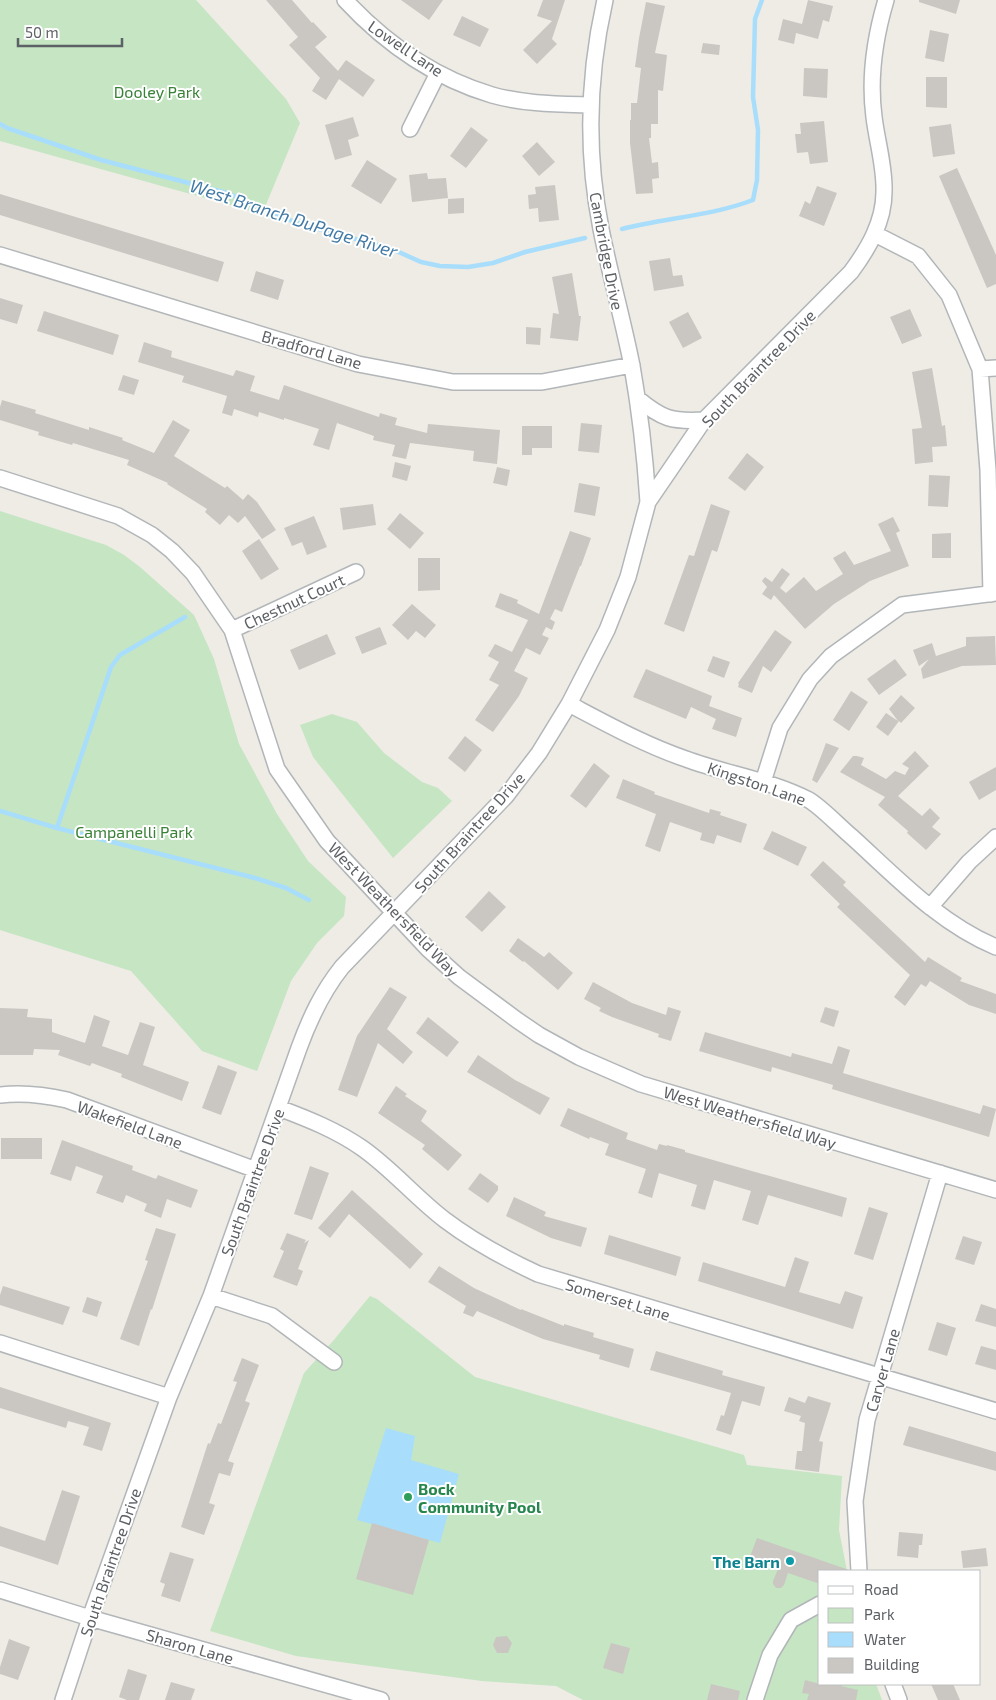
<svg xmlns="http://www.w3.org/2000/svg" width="996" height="1700" font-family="'Exo 2',sans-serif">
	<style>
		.green { fill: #c5e5c3 }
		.water { fill: #a8defb }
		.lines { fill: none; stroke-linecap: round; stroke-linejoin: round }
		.stream { stroke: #a8defb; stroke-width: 4.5 }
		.building { fill: #cac7c2 }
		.minor-casing { stroke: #b2b6b9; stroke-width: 18 }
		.minor { stroke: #fff; stroke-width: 15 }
		.leisure-dot { fill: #2e9e5b; stroke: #fff; stroke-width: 2 }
		.culture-dot { fill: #0f9aa8; stroke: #fff; stroke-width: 2 }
		.labels { text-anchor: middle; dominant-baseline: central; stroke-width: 4; stroke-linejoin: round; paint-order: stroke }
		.street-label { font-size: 16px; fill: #5d6165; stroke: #fff }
		.park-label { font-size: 16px; fill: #3a8138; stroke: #fff }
		.leisure-label { font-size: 16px; font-weight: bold; fill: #27864d; stroke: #fff; text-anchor: start }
		.culture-label { font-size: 16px; font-weight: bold; fill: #0d838f; stroke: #fff; text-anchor: end }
		.water-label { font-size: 18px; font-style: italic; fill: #427aa5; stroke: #fff }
	</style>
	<rect width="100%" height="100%" fill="#eeece5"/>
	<!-- green -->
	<path class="green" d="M0,0h196l90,99 14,24 -38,91 -262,-73z
		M0,511l84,27 22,7 18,10 16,12 54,48 20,44 25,85 38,70 31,47 38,36 -2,19 -27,27 -26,38 -34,90 -55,-20 -71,-80 -131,-41z
		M332,714l25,8 27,31 38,29 16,6 14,13 -59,57 -80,-101 -13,-32z
		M370,1296l7,3 98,78 269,78 3,10 95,11 -3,54 8,41h-27v113h56l6,16h-299l-27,-14 -74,-5 -186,-25 -86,-25 94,-258 29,-32z"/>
	<!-- water -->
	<path class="water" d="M386,1428l29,8 -4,24 48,14 -19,69 -83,-23z"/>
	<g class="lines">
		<!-- stream -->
		<path class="stream" d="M0,124l7,4 94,32 126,33 70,30 95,26 29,13 19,4 28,1 25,-4 32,-11 60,-14
			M622,229c43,-11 89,-13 131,-29l4,-20 1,-50 -5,-33 2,-78 7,-19
			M0,811l57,17 198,50 31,10 23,12
			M57,828l54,-161 9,-12 65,-38"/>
	</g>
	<!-- building -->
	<path class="building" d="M266,0h26l20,23 1,-1 14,15 -12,10 23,24 8,-11 29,20 -12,17 -24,-18 -13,21 -14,-9 8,-13 -31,-33 9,-8z
		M401,0h42l-14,20z
		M543,0h22l-13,39 5,5 -20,20 -14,-14 29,-29 -15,-5z
		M808,0l25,6 -4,16 -6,-2 -5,19 -22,-6 -2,11 -16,-4 5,-21 19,5z
		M919,0h41l-4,14 -37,-12z
		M646,2l19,4 -10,47 12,2 -4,36 -5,-1v34h-7v14h-2l3,25 6,-1 1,16 -7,1 1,14 -17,1 -6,-51v-23h1v-17h6l4,-35 -6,-1 4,-29z
		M462,16l27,13 -9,18 -27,-12z
		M930,30l19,4 -5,28 -19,-4z
		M703,43l17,2 -1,10 -18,-2z
		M804,68l24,1 -1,29 -24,-2z
		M926,77h21v31l-21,-1z
		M353,117l6,19 -11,4 4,15 -17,5 -10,-35z
		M824,121l4,41 -18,2 -2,-12 -11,1 -2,-19h6l-1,-11z
		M951,124l4,30 -22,3 -4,-30z
		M471,127l17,13 -22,28 -16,-12z
		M537,142l18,20 -16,14 -17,-20z
		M367,160l30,19 -16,25 -30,-18z
		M957,168l39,87v29l-9,4 -48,-112z
		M427,173l1,6 18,-1 2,20 -36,4 -3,-27z
		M555,185l4,35 -20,2 -1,-14 -9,1 -1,-14 8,-1 -1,-7z
		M817,186l20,7 -13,33 -25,-10 6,-15 5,3z
		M0,194l224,68 -6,20 -218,-67z
		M464,198v15l-16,1v-15z
		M670,258l3,18 9,-1 2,11 -30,5 -5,-30z
		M256,271l28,9 -6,20 -28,-9z
		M572,273l7,43h2l-3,25 -28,-3 3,-25 6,1 -7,-37z
		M0,298l23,7 -6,19 -17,-5z
		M910,309l12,27 -20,8 -12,-27z
		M44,311l75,24 -6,20 -76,-24z
		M688,312l14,26 -19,10 -14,-26z
		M526,327l15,1 -1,17 -14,-1z
		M144,342l28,9 -1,6 62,19 3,-6 19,6 -5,15 29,9 5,-15 95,32 1,-4 17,5 -2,7 32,8 1,-9 72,6 -3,34 -24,-3 1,-10 -64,-8 -4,16 -14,-3 3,-11 -22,-5 1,-4 -37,-13 -8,27 -16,-5 6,-16 -35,-11v2l-25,-8 -1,5 -24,-8 -2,7 -10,-3 5,-17 -45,-14 2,-6 -46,-14z
		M932,368l10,58 3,-1 2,21 -15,1 1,15 -18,2 -3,-35 10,-1 -10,-56z
		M123,375l16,5 -5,15 -16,-5z
		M2,400l34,10 -1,3 54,17v-3l34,11 -1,2 32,13 19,-33 17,10 -16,26 51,32 2,-2 16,14 5,-6 9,8 19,28 -14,9 -17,-23 -7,7 -9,-8 -9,10 -15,-13 2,-3 -40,-25 1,-1 -41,-18 2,-5 -56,-17 -1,2 -34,-10 1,-3 -39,-12v-13z
		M581,423l21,2 -3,28 -21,-2z
		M522,426h30v22h-20v7h-10z
		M747,453l17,14 -19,24 -17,-13z
		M395,462l16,4 -4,15 -15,-4z
		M497,467l13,3 -3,16 -14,-3z
		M929,475l21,1 -2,31 -20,-1z
		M579,483l21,4 -5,29 -21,-4z
		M373,504l3,21 -33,5 -3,-22z
		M711,504l19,7 -13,41 -5,-2 -28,82 -20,-8 25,-69 5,1z
		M400,513l24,20 -14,16 -23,-20z
		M314,516l13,31 -20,8 -5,-13 -10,4 -8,-18z
		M893,517l7,14 -4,2 13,33 -39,15 -36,23 -29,25 -31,-34 -3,5 -9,-6 5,-7 -5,-6 3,-4 7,5 10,-14 8,6 -10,14 6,5 18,-16 12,14 27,-17 -10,-16 12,-7 9,14 37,-14 -13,-27z
		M570,531l21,7 -10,28h-1l-18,46 -7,-3 -5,10 5,3 -3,8 -6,-3 -4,8 7,3 -9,17 -14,-7 -12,23 14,7 -9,18 -26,36 -18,-12 24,-35 -10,-5 10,-18 -11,-6 7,-12 17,8 16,-32 -33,-13 5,-14 18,7 -1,3 22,11z
		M951,533v25h-19v-24z
		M259,539l20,30 -18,11 -19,-29z
		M418,558h22v32l-22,1z
		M412,604l24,21 -11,13 -9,-7 -8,9 -16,-15z
		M380,627l7,17 -25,10 -7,-17z
		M775,630l17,12 -21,30 -8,-6 -11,27 -14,-6 1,-3 -1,-1z
		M327,634l9,20 -37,16 -9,-20z
		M995,636l1,29 -34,1 -39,13 -2,-10 8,-10 -10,7 -6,-16 19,-7 4,13 30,-10v-9z
		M713,656l17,6 -6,16 -17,-7z
		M895,659l12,16 -28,20 -12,-16z
		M646,669l66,27 -3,10 33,12 -6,19 -24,-8 4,-10 -25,-12 -5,12 -53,-22z
		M851,691l17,11 -19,29 -16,-11z
		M901,695l14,13 -14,15 -2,-2 -11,15 -12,-9 10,-14 12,8 -9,-12z
		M465,736l17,14 -17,22 -17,-14z
		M826,743l13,5 -22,35 -5,-3z
		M915,751l14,15 -31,30 24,20 8,-8 10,10 -8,9 9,7 -15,16 -19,-17 1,-2 -30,-26 7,-8 -45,-25 13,-16h4l7,2 -3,7 25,14 9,-8 10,4 4,-7 -7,-4z
		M594,763l16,13 -24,32 -16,-12z
		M996,767v23l-17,10 -10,-18z
		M623,779l32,13 -1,2 55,19 1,-4 11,3 -1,3 27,9 -6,19 -24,-8 -3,9 -14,-4 2,-7 -32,-11 -10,30 -15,-6 11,-32 -40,-16z
		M772,831l35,16 -9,19 -35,-17z
		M823,861l23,21 -3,3 82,77 3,-5 34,21 -2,3 36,13v20l-27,-9 -39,-24 -4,6 -5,-3 -16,22 -11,-9 16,-22 -73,-68 3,-3 -30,-29z
		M489,891l17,16 -24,25 -17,-15z
		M518,938l26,19 5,-5 24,21 -15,17 -34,-29 -1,1 -14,-11z
		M593,982l39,21 34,12 2,-8 13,4 -10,30 -13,-4 1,-3 -47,-17 -13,-6 2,-3 -17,-9z
		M390,987l17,10 -20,32 26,23 -10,12 -25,-21 -21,54 -19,-7 19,-54z
		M825,1007l14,4 -5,16 -14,-5z
		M0,1008l28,1 -1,8 25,2v13l33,11 9,-28 16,6 -8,25 26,9 12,-33 15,5 -12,38 46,17 -7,19 -61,-24 1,-3 -30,-11 -2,3 -32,-11 2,-5 -26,-1 -1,6h-33z
		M428,1017l31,25 -12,15 -31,-24z
		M705,1032l86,25 1,-4 40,11 6,-18 12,4 -7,23 137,41 3,-9 13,4 -7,28 -157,-48 1,-4 -61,-18 -1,5 -72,-21z
		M478,1055l37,25 35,18 -10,17 -73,-43z
		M218,1065l19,7 -16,43 -19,-7z
		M396,1086l11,8 -2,2 22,15 -6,10 41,34 -14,16 -26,-22 3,-4 -47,-32z
		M568,1108l60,25 -2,6 31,11 2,-6 8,2v-1l18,5v2l162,46 -5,19 -74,-22 -10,30 -16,-5 9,-29 -37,-11 -9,30 -14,-4 6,-21 -38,-12 -7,25 -14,-5 8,-24 -41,-14 4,-11 -19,-7 -1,2 -29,-13z
		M1,1138h41v21h-41z
		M62,1140l71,26 -1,4 24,9 2,-4 40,15 -7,18 -24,-9 -6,19 -17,-7 3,-7 -21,-9 -3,8 -27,-10 7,-17 -27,-10 -5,15 -21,-7z
		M310,1166l19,7 -17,47 -18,-6z
		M480,1173l18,13v4l-10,13 -20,-14z
		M352,1190l71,64 -13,15 -61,-55 -19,24 -12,-10z
		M514,1197l32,15 -2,4 43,12 -6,19 -30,-9 -45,-22z
		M869,1207l19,6 -15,47 -19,-6z
		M156,1228l20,6 -24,76 -1,-1 -12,37 -19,-7 28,-78 -3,-1z
		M287,1233l19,7 -2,3 5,-3 -11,29 5,2 -6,15 -24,-9 11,-26 -4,-2z
		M609,1235l72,22 -5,19 -72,-22z
		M963,1236l19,6 -8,23 -19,-6z
		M795,1257l14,5 -10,30 41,12 5,-13 18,6 -10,32 -155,-48 5,-19 82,25z
		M439,1266l35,22 47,22v-1l43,17v-2l30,9 -1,4 41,12 -5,19 -30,-9 1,-4 -57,-16 -66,-28 -4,6 -10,-4 3,-7 -38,-24z
		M3,1286l67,21 -7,18 -63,-20v-10z
		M87,1297l15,5 -5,15 -15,-5z
		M981,1304l15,5v18l-21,-6z
		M937,1322l19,6 -9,28 -19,-6z
		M981,1346l15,4v20l-21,-6z
		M656,1351l67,20 -1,4 43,12 -5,19 -18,-5 -11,34 -15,-5 5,-15 3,1 7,-23 -81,-23z
		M242,1358l17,7 -14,36 5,2 -22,58 6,2 -4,13 -11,-3 -10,30 6,2 -11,30 -23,-8 27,-84 2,1 8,-21 3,1 16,-42 -4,-1z
		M0,1387l111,36 -9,28 -19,-6 6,-18 -21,-6 -2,7 -66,-20z
		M808,1396l23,7 -12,38 4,1 -4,30 -24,-3 2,-18h5l3,-28 -6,-2 2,-5 -17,-5 5,-14 16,6z
		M909,1426l87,26v19l-93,-26z
		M62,1490l18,6 -22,69 -58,-19v-20l45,15z
		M372,1523l57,17 -16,55 -57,-16z
		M899,1532l24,2 -1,11h-3l-1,13 -21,-2z
		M757,1538l92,32 -1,1h-28v13l-32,-11 -4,12 -3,3h-5l-3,-4v-3l5,-12 -29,-10z
		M986,1548l2,18 -25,2 -2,-17z
		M170,1552l24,7 -14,43 -19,-6 4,-12 -5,-2z
		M507,1636l5,7 -4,10h-11l-4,-8 3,-8z
		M9,1639l21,8 -12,33 -18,-6v-7z
		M611,1643l19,5 -7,26 -20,-6z
		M128,1669l19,6 -8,25h-12l-8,-3z
		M805,1680l15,4h22l-1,2 17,4 -2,10h-49l2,-6 -7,-1z
		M171,1682l24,7 -4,11h-26z
		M711,1684l29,7 -2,9h-31z
		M931,1684h22l7,16h-22z"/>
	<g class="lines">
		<!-- minor casing -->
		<g class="minor-casing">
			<path id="minor" d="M345,0c40,43 90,78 147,95 32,9 65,9 99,10
				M605,0c-17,75 -19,153 -4,229 9,46 22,91 31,137 8,45 13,90 16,136
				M410,129l28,-56
				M875,234l43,22 31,39 31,74 8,101 3,124
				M0,255l358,109 95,18h89l90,-17
				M980,369l16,-1
				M637,398c25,21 35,24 67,22
				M0,478l118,38 34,19 20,16 21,22 39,57 45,139 50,72 101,108 31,28 58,43 22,15 40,22 62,27 355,106
				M232,630l124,-58
				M569,704c38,20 76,41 117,55 40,15 84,21 123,41 12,7 31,27 43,37 44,40 88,87 144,110
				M763,782l17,-54 30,-49 21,-23 71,-51 94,-12
				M930,907l39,-45 27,-25
				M0,1095c23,-3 45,0 67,5l189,70
				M279,1108c29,11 57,22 83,40 30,21 54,50 83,72 29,22 61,39 93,54l458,137
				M211,1296l61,20 62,46
				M0,1343l169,54
				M859,1571l-4,-70 12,-81 73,-247
				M0,1590l90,28 291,82
				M893,1684l6,16
				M63,1700l27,-82 79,-221 42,-101 88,-248c11,-30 23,-56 43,-81l164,-171 33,-43 30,-49 38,-74 21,-53 20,-75 56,-82 147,-148c17,-23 33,-50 33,-80 1,-25 -7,-50 -10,-75 -5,-38 1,-80 12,-117
				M755,1700l15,-45 21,-35 29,-16"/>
		</g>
		<!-- minor -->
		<use href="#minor" class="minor"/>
	</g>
	<!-- markers -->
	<circle class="leisure-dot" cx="408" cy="1497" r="5"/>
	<circle class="culture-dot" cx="790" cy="1561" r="5"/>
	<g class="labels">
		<!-- street labels -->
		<g class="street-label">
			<text transform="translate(406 48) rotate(34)">Lowell Lane</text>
			<text transform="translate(607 251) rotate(79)">Cambridge Drive</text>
			<text transform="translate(312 349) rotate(16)">Bradford Lane</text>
			<text transform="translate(758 368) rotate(-46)">South Braintree Drive</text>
			<text transform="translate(294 601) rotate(-25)">Chestnut Court</text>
			<text transform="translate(757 783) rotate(19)">Kingston Lane</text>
			<text transform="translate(469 832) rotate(-48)">South Braintree Drive</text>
			<text transform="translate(394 909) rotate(46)">West Weathersfield Way</text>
			<text transform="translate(750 1117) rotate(17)">West Weathersfield Way</text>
			<text transform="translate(130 1124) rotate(20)">Wakefield Lane</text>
			<text transform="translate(252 1182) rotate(-70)">South Braintree Drive</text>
			<text transform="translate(618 1299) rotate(17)">Somerset Lane</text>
			<text transform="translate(882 1370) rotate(-74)">Carver Lane</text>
			<text transform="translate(110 1562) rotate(-71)">South Braintree Drive</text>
			<text transform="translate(190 1646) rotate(16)">Sharon Lane</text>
		</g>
		<!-- park labels -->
		<g class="park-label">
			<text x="157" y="91">Dooley Park</text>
			<text x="134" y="831">Campanelli Park</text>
		</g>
		<!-- leisure labels -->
		<g class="leisure-label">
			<text x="418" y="1488">Bock<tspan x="418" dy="18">Community Pool</tspan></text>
		</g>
		<!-- culture labels -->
		<g class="culture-label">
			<text x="780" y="1561">The Barn</text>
		</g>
		<!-- water labels -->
		<g class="water-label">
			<text transform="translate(294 218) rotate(18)">West Branch DuPage River</text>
		</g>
	</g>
	<!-- legend -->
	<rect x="818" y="1570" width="162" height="115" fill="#ffffff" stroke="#bec0c1"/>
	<rect x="828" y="1586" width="25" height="8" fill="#ffffff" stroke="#bec0c1"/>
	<text x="864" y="1595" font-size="15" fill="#5d6165">Road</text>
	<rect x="828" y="1608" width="25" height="15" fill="#c5e5c3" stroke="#bec0c1"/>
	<text x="864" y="1620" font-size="15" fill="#5d6165">Park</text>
	<rect x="828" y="1632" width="25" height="15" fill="#a8defb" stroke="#bec0c1"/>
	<text x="864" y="1645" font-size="15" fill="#5d6165">Water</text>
	<rect x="828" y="1658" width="25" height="15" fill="#cac7c2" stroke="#bec0c1"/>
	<text x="864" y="1670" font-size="15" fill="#5d6165">Building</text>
	<!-- scale -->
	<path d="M18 38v8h104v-8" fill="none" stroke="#5d6165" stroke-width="2.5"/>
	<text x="25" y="38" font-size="15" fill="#5d6165" stroke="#ffffff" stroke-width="4" paint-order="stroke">50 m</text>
</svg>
